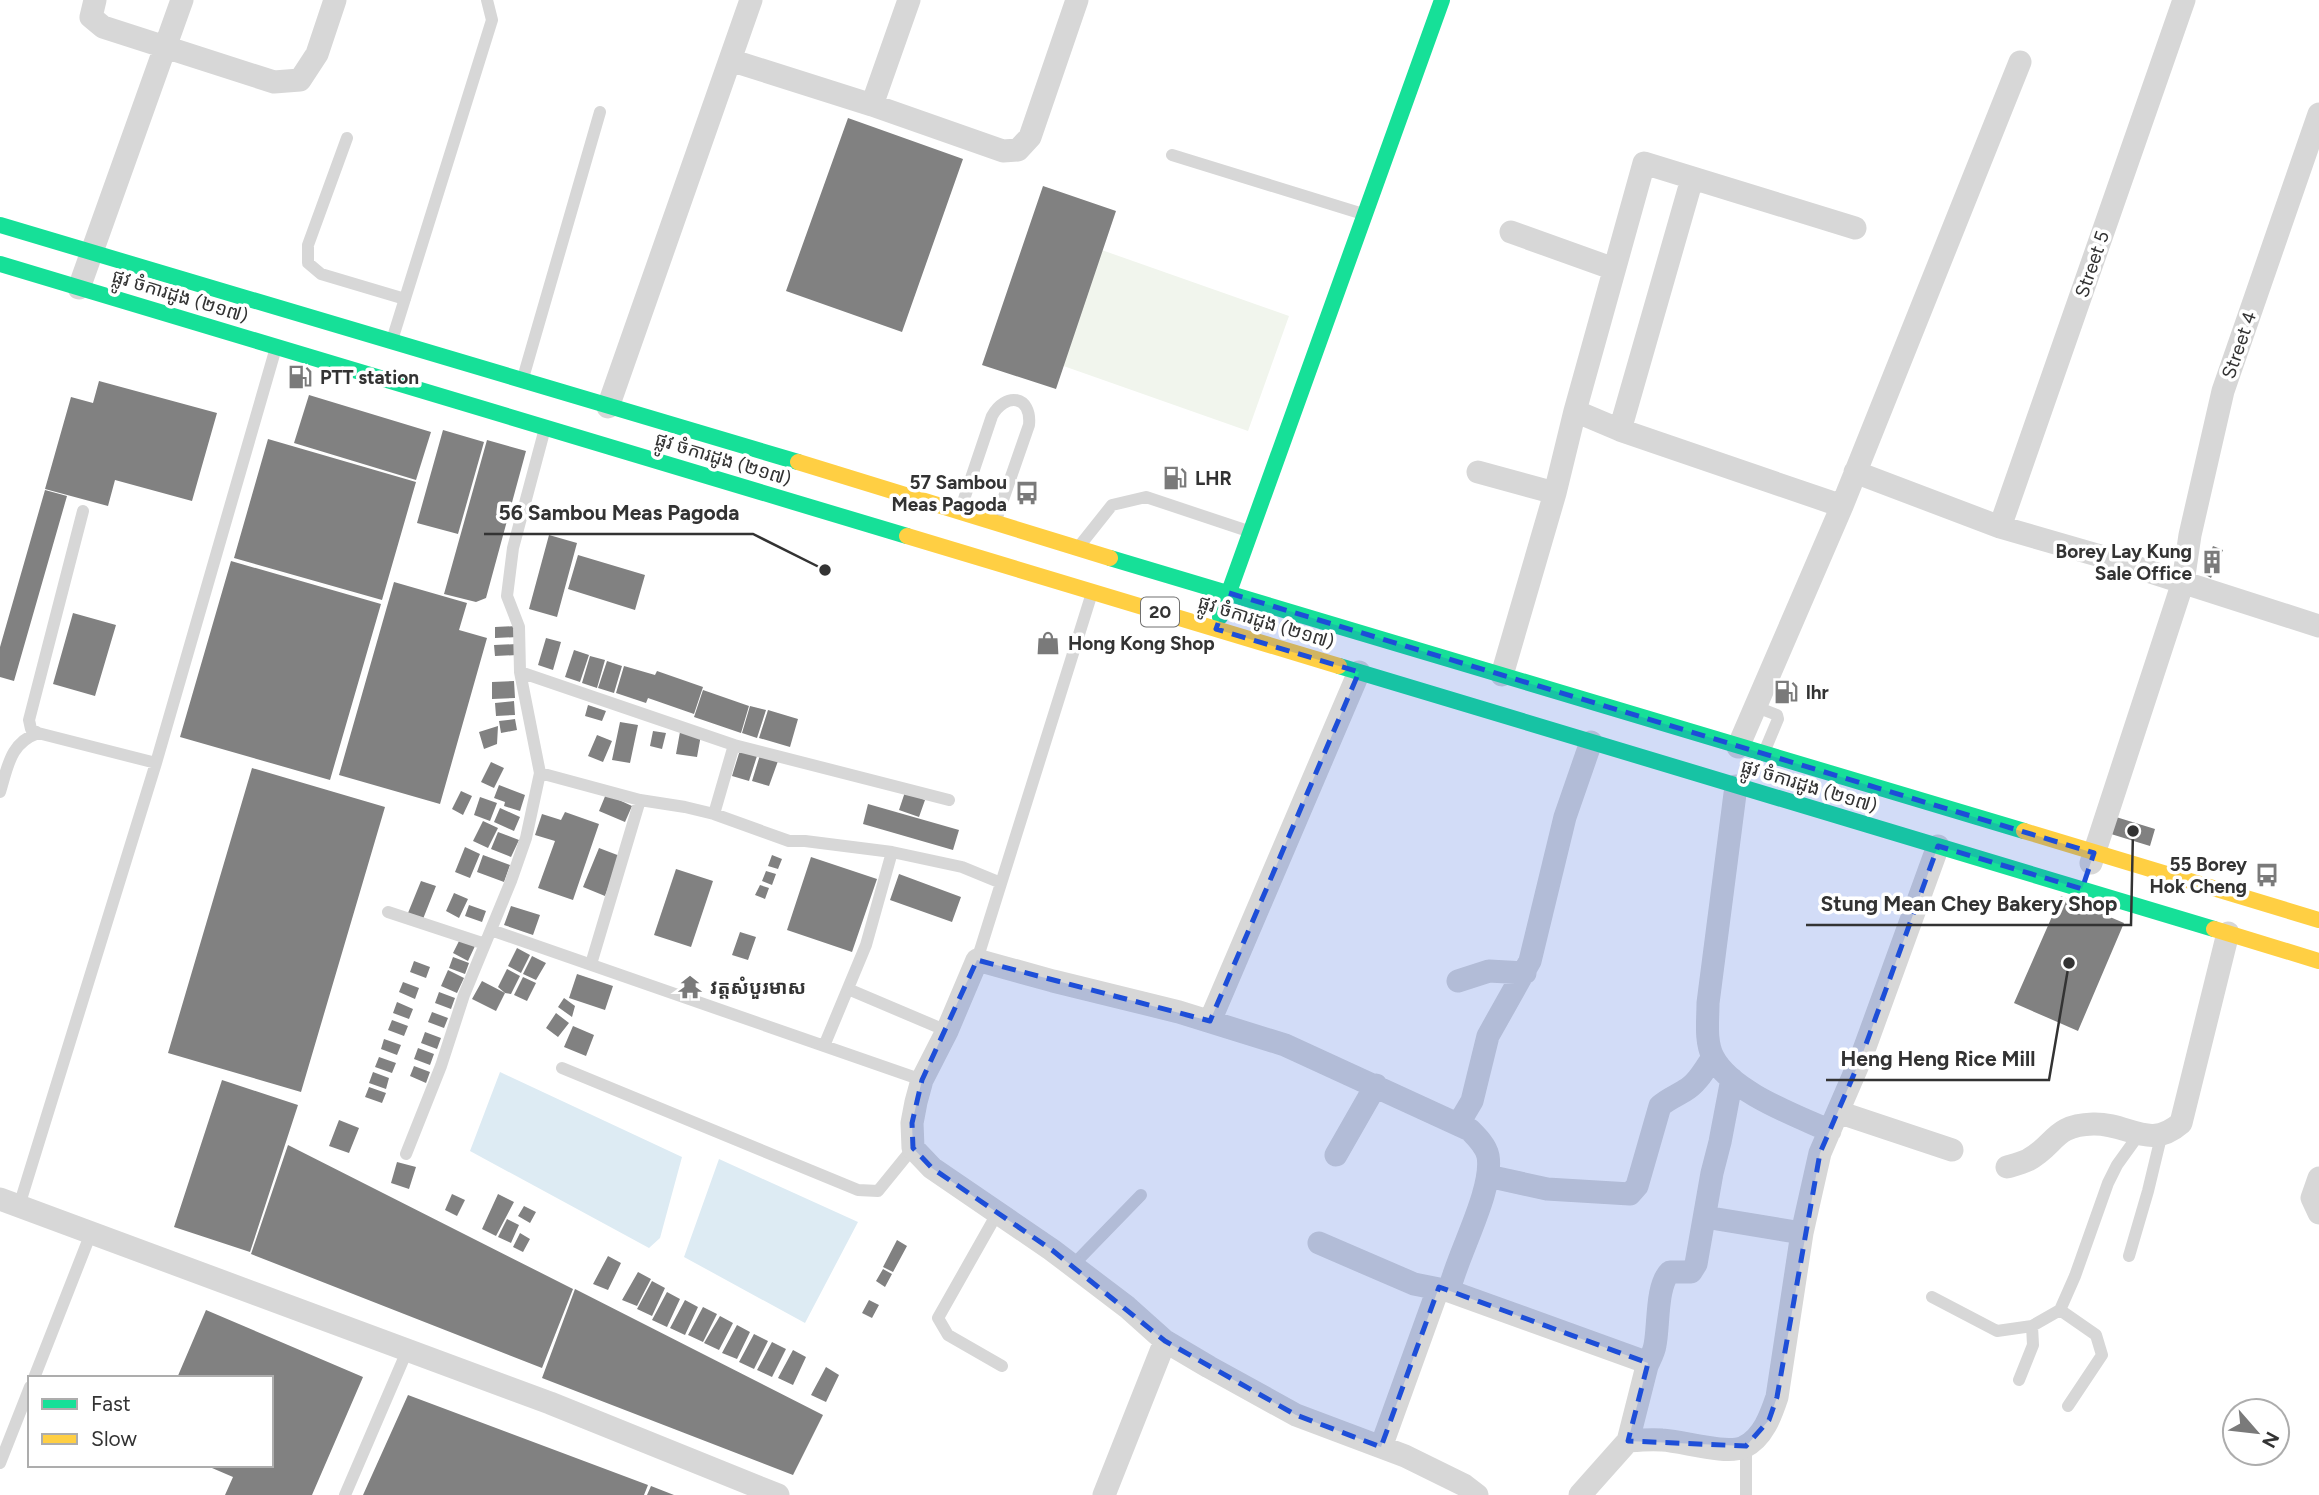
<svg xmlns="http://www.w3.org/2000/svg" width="2319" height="1495" font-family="Figtree,'Noto Sans Khmer',sans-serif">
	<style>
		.green { fill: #f1f5ed }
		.water { fill: #ddebf3 }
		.building { fill: #818181 }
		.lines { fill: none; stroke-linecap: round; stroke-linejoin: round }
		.lane { stroke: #d7d7d7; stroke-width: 12 }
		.street { stroke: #d7d7d7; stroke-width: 23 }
		.fast { stroke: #16e098; stroke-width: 16 }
		.slow { stroke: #ffcf43; stroke-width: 16 }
		.marked { fill: #1d4ed8; fill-opacity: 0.2; stroke: #1d4ed8; stroke-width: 5; stroke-dasharray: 14 9; stroke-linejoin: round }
		.labels { text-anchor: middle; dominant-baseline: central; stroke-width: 7; stroke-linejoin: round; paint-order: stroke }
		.shield { fill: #fff; stroke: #707070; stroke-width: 2 }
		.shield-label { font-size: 18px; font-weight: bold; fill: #333 }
		.street-label { font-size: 19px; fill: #333; stroke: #fff }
		.poi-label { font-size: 19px; font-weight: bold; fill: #333; stroke: #fff; text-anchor: start }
		.leader { fill: none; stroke: #333; stroke-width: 2.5 }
		.callout-dot { fill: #333; stroke: #fff; stroke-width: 2.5 }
		.callout-label { font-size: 21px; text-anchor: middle; font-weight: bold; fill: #333; stroke: #fff; stroke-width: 7; stroke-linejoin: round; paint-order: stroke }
	</style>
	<rect width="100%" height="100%" fill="#fff"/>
	<!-- green -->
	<path class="green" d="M1096,248l193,68 -41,115 -193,-68z"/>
	<!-- water -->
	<path class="water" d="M500,1072l182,85 -22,81 -11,10 -179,-97z
		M719,1159l139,63 -53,101 -121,-66z"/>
	<!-- building -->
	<path class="building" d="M848,118l115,41 -61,173 -116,-41z
		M1043,186l73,25 -60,178 -74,-24z
		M99,381l118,32 -25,88 -77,-21 -7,26 -63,-17 26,-92 22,6z
		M309,395l122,37 -15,48 -122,-37z
		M443,430l41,12 -26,92 -41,-11z
		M268,439l148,43 -34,118 -148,-42z
		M487,440l39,11 -40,147 -10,4 -32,-8z
		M45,490l22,6 -53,185 -14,-4v-30z
		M549,535l28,8 -20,74 -28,-8z
		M2213,546l10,4 -12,28 -9,-5z
		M578,555l67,20 -10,35 -67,-21z
		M231,561l150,43 -51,176 -150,-43z
		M394,582l73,21 -8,27 28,8 -47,166 -101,-29z
		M73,613l43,12 -21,71 -42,-12z
		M517,626l1,11 -23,1v-11z
		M546,638l15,4 -8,28 -15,-5z
		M517,644v11l-22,1 -1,-11z
		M574,650l15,5 -9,27 -15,-5z
		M590,656l15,4 -8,28 -15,-5z
		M607,661l15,5 -8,27 -16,-5z
		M624,666l31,9 2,-4 46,16 -9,27 -46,-16 -2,5 -30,-10z
		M514,681l1,17 -23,1v-17z
		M703,690l46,16 -8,27 -47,-16z
		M514,701l1,14 -19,1 -1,-13z
		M588,705l18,6 -4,10 -17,-5z
		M750,706l16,4 -9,28 -15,-5z
		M768,710l30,9 -8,28 -31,-9z
		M515,719l2,11 -16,3 -2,-12z
		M620,722l18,3 -8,38 -18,-3z
		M498,726l-1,18 -13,5 -5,-17z
		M653,731l13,2 -4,16 -12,-3z
		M680,732l21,3 -4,22 -21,-3z
		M597,735l15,6 -9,21 -15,-6z
		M740,750l17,6 -8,25 -17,-5z
		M760,755l18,6 -9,25 -17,-5z
		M491,762l13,6 -10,20 -13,-6z
		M252,768l133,39 -84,285 -133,-39z
		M499,785l26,10 -5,16 -16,-5 1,-4 -11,-4z
		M461,791l11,5 -9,19 -11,-6z
		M905,792l20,8 -6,17 -20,-7z
		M606,794l26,12 -7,16 -26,-11z
		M480,797l17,6 -7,18 -16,-6z
		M868,804l91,26 -6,20 -90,-26z
		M500,808l20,9 -6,14 -20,-9z
		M565,812l34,12 -26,76 -35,-12 17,-47 -20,-6 7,-21 19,6z
		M2116,817l39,12 -5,17 -39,-12z
		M483,821l15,7 -10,20 -15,-7z
		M498,832l21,8 -8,17 -20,-8z
		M465,847l15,7 -10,24 -15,-6z
		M599,848l21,8 -15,40 -22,-9z
		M483,855l27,10 -6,17 -27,-10z
		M772,855l10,4 -4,10 -10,-3z
		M811,857l66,22 -25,73 -65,-22z
		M676,869l37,12 -22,66 -37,-12z
		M766,871l10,3 -4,11 -10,-4z
		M899,874l62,23 -9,25 -62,-22z
		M421,881l15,5 -13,33 -15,-6z
		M760,885l9,3 -4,11 -10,-4z
		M454,893l14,6 -9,19 -13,-7z
		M2061,896l63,27 -46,108 -64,-28z
		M469,905l17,6 -4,11 -17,-6z
		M511,906l29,9 -7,20 -29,-10z
		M740,932l16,5 -8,23 -16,-5z
		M460,939l15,7 -7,15 -15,-8z
		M517,948l13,7 -9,18 -13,-7z
		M532,956l14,7 -10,17 -13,-6z
		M453,957l16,6 -4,11 -16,-6z
		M414,961l16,6 -4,11 -16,-6z
		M507,969l13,7 -9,18 -6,-1 -9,18 -24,-12 10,-18 23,12 -7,-6z
		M448,970l16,8 -7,15 -16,-7z
		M577,974l36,12 -8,24 -36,-12z
		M523,977l13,6 -9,18 -13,-6z
		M403,982l16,6 -4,11 -16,-7z
		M439,992l16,6 -4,11 -16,-6z
		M564,998l11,8 -3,11 -14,-10z
		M397,1002l16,7 -4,10 -16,-6z
		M432,1012l16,6 -4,10 -16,-6z
		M556,1013l13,10 -11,14 -12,-9z
		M392,1020l16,6 -4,10 -16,-6z
		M573,1026l21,9 -8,21 -22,-9z
		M425,1032l16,6 -4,11 -16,-6z
		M384,1039l17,6 -4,10 -16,-6z
		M418,1048l16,6 -4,11 -16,-6z
		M379,1057l17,6 -4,10 -17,-6z
		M414,1066l16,6 -4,11 -16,-7z
		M373,1072l16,6 -3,11 -17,-6z
		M222,1080l76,25 -48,147 -76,-25z
		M369,1087l17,6 -4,10 -17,-6z
		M339,1120l20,8 -10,25 -20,-7z
		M288,1145l285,144 -31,79 -291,-114z
		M397,1162l19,5 -7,22 -18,-6z
		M452,1194l13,6 -8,16 -12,-6z
		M498,1194l16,8 -18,34 -14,-7z
		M524,1206l12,6 -6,11 -12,-7z
		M507,1219l12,6 -8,18 -13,-6z
		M520,1233l10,6 -7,13 -10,-5z
		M897,1240l10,6 -14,26 -10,-5z
		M608,1256l13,7 -13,27 -15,-6z
		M883,1269l9,5 -7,13 -9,-6z
		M638,1272l13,7 -14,27 -15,-6z
		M652,1281l13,7 -13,28 -15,-7z
		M575,1289l248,126 -30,60 -251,-97z
		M667,1292l13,7 -13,28 -15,-7z
		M685,1300l13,7 -13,28 -15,-7z
		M869,1300l10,5 -7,13 -10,-5z
		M703,1307l14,7 -14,28 -15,-7z
		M206,1310l157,67 -51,118h-87l8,-18 -28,-12h66v-87h-94z
		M720,1316l13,7 -14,27 -15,-7z
		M737,1325l13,7 -13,27 -15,-6z
		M754,1334l14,7 -14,28 -15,-7z
		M772,1342l14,7 -14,28 -15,-7z
		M793,1350l13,7 -13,28 -15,-7z
		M826,1367l13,8 -13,27 -15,-7z
		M408,1395l240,90 -4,10h-281z
		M651,1486l23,9h-27z"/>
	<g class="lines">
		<!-- lane -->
		<path class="lane" d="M347,138l-39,107v18l13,11 84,25
			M1172,155l191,59
			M393,337l99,-317 -5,-20
			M523,378l77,-266
			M961,508l31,-92c13,-24 40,-21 37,9l-32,92
			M83,511l-54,209 2,9 7,4 118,30
			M1081,544l31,-39 34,-8 105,35
			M520,672l214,73
			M1754,706l23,9 1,4 -13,31
			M540,773l100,27 45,7 29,7 75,27h16l87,11
			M0,792c8,-26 10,-49 38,-59
			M714,814l20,-69 215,55
			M388,912l97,32
			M491,930l431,150
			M977,960l114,-364
			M591,964l49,-164
			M848,989l99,42
			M824,1046l42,-101 26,-93 70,15 39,16
			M562,1068l296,122 20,1 35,-43
			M406,1154l35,-88 23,-71 47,-114 15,-43 14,-65 -20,-101 -1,-45 -12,-31 6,-48 31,-116
			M19,1206l137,-443 119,-412
			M998,1212l-60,106 10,17 54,31
			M2129,1256l19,-65 13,-54
			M1073,1265l68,-70
			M1932,1297l65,34 35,-5 28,-16 15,-34 33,-93 9,-18 23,-32
			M2060,1310l36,25 6,20 -34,51
			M34,1378l57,-145
			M2019,1380l14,-35 -1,-19
			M1746,1446v49
			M0,1463l30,-76
			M345,1495l62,-144"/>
		<!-- street -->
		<path class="street" d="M95,0l-4,17 12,10 171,55 26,-2 17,-26 18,-54
			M730,60l142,45 131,46 15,-1 12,-13 47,-137
			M872,105l37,-105
			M1511,232l103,37
			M79,288l103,-288
			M608,407l143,-407
			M1575,411l69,-248 211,65
			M1620,430l72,-251
			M1478,472l77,21
			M1855,472l145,55 104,30 215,69
			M2000,527l184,-527
			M1502,675l53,-182 20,-82 45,19 222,76
			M1738,747l104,-241 178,-444
			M1736,786l-28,217c0,18 -3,38 5,54 18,35 82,58 117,74
			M2091,863l92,-281 7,-47 33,-144 96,-277
			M1458,981l31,-10 36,2
			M1210,1021l149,-349
			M1838,1112l114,38
			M1459,1123l13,-22 16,-65 42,-75 35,-144 26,-75
			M1336,1155l40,-70
			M2007,1167c7,-2 15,-4 21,-7 28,-15 25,-35 65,-36 36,-1 56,27 88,-1l47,-190
			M1488,1176l59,13 83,5 7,-8 23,-80c8,-7 16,-10 24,-15 13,-7 21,-22 29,-34
			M2319,1178l-7,20 7,15
			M0,1199l550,204 228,92
			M1705,1217l97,16
			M1319,1243l95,41 35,7 194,70 4,5 -19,75
			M1449,1291c8,-36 45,-101 39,-135 -2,-10 -11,-19 -18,-26l-185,-85 -106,-33 -126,-31 -76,-21 -30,71 -25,49 -6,22 -4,21 1,25 19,20 120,82 75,57 38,34 44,26 87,48 109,41 59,29 13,10
			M1647,1366c3,-7 7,-14 8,-21 4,-19 1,-60 15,-73h21l5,-8 16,-91 8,-31 12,-63
			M1381,1447l57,-158
			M1104,1495l61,-154
			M1580,1495l48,-54c12,-1 23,-2 34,-1 21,1 63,15 82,7 19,-9 27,-32 33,-50l25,-164 18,-80 41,-95 77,-212"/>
		<!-- fast -->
		<path class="fast" d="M0,225l798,237
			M0,264l907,272
			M1110,558l914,273
			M1220,617l222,-617
			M1339,666l875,263"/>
		<!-- slow -->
		<path class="slow" d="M798,462l312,96
			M907,536l432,130
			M2024,831l295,89
			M2214,929l105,32"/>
	</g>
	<!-- marked area -->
	<path class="marked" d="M1229,593l865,260 -12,36 -144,-43 -77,212 -41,95 -43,244 -8,23 -23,26 -118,-5 20,-78 -209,-76 -58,160 -85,-32 -131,-74 -113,-91 -120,-82 -19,-20 -1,-25 10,-43 55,-120 233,61 149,-349 -143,-43z"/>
	<!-- icons -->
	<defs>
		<g id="fuel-bare" transform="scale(1.89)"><path d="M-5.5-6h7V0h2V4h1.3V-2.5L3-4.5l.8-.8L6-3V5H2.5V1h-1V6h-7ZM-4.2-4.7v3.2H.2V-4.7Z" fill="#7a7a7a" stroke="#fff" stroke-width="2.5" paint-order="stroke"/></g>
		<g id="bus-bare" transform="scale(1.89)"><path d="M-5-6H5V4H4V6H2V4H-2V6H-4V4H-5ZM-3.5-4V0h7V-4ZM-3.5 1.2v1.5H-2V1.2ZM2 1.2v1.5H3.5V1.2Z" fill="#7a7a7a" stroke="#fff" stroke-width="2.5" paint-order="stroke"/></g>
		<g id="building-bare" transform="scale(1.89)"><path d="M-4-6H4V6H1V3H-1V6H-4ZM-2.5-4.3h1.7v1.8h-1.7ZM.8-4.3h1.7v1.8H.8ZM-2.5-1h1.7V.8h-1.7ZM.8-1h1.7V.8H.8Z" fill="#7a7a7a" stroke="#fff" stroke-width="2.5" paint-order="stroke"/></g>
		<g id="shop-bare" transform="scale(1.89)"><path d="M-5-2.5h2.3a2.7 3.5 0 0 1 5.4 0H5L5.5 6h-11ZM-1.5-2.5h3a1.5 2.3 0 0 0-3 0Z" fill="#7a7a7a" stroke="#fff" stroke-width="2.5" paint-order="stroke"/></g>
		<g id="temple-bare" transform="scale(1.89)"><path d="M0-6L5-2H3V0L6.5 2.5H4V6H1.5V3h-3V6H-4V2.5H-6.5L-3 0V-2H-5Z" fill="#7a7a7a" stroke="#fff" stroke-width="2.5" paint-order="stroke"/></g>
	</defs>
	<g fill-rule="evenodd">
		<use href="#fuel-bare" x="300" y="377"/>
		<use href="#fuel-bare" x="1175" y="478"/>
		<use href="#bus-bare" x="1027" y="493"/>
		<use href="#building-bare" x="2212" y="562"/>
		<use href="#shop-bare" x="1048" y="643"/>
		<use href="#fuel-bare" x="1786" y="692"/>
		<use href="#bus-bare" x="2267" y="875"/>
		<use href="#temple-bare" x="690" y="987"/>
	</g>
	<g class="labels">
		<!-- shield labels -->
		<rect class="shield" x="1141" y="597.5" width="38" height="29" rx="5"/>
		<g class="shield-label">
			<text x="1160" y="612">20</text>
		</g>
		<!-- street labels -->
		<g class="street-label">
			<text transform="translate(2092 264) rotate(-71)">Street 5</text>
			<text transform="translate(180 296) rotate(17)">ផ្លូវ ចំការដូង (២១៧)</text>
			<text transform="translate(2239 345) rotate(-71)">Street 4</text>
			<text transform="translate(723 459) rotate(17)">ផ្លូវ ចំការដូង (២១៧)</text>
			<text transform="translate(1266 622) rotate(17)">ផ្លូវ ចំការដូង (២១៧)</text>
			<text transform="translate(1809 786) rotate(17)">ផ្លូវ ចំការដូង (២១៧)</text>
		</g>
		<!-- poi labels -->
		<g class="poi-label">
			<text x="320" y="377">PTT station</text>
			<text x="1195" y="478">LHR</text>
			<text x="1007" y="482" text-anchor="end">57 Sambou<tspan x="1007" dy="22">Meas Pagoda</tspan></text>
			<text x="2192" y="551" text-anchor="end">Borey Lay Kung<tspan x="2192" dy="22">Sale Office</tspan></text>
			<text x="1068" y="643">Hong Kong Shop</text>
			<text x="1806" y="692">lhr</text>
			<text x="2247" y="864" text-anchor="end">55 Borey<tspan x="2247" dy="22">Hok Cheng</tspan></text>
			<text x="710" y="987">វត្តសំបួរមាស</text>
		</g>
	</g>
	<!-- callouts -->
	<path class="leader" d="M825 570L753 534H484M2133 831L2131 925H1806M2069 963L2049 1080H1826"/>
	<g class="callout-dot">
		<circle cx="825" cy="570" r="7"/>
		<circle cx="2133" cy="831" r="7"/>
		<circle cx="2069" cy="963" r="7"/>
	</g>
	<g class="callout-label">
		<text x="619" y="520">56 Sambou Meas Pagoda</text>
		<text x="1969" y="911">Stung Mean Chey Bakery Shop</text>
		<text x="1938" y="1066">Heng Heng Rice Mill</text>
	</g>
	<!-- legend -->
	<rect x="28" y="1376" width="245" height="91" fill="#ffffff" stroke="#adadad" stroke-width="2"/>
	<rect x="42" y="1399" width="35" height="10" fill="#16e098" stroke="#adadad" stroke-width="2"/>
	<text x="91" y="1411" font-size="21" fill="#333333">Fast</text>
	<rect x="42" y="1434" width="35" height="10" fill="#ffcf43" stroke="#adadad" stroke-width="2"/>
	<text x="91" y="1446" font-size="21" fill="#333333">Slow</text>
	<!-- north arrow -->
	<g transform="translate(2256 1432) rotate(118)"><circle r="33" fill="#ffffff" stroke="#adadad" stroke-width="2"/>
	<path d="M0-5L12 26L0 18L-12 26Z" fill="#7a7a7a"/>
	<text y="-10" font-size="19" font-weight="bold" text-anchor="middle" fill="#333333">N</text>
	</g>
</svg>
